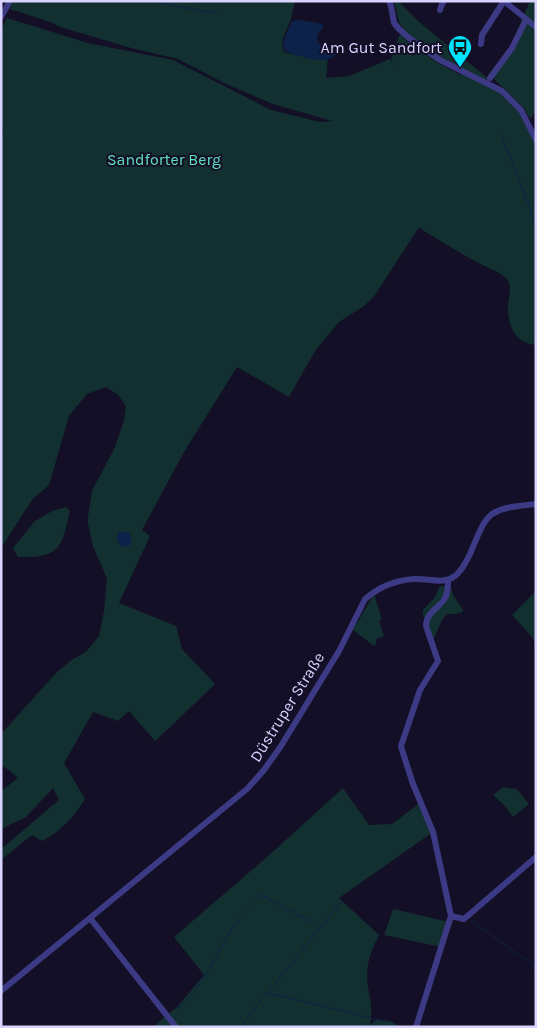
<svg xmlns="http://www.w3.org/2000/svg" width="537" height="1028" font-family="Karla,sans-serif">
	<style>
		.green { fill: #12302f }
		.water { fill: #0c2248 }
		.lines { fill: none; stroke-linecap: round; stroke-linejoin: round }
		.stream { stroke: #0c2248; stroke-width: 1 }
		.minor { stroke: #3d3a85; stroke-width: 6 }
		.labels { text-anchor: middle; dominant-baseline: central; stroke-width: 4; stroke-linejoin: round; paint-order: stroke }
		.poi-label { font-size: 16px; fill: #d9d4ff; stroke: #130f26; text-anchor: end }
		.park-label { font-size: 16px; fill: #5fe0c0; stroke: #130f26 }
		.street-label { font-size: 16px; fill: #d9d4ff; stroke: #130f26 }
	</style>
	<rect width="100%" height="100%" fill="#130f26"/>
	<!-- green -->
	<path class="green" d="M13,1h282l-4,18 -9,22 2,11 13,3 31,2 -2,21 23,-2 41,-17 4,8 -3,-8 9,-25 7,7 31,22 23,12 2,-3 48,27 25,41v205c-21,-2 -29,-20 -28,-40 0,-8 5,-18 -1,-26 -6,-7 -22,-12 -30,-17 -18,-9 -36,-21 -53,-31l-5,-4 -44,68 -11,11 -25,16 -24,29 -26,46 -52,-30 -53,85 -42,78 8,6 -31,67 57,23 6,23 33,35c-20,19 -39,38 -60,57l-26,-30 -11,10 -25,-9 -29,51 21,36c-10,16 -25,34 -43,42l-10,-6 -31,25v-11l58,-49 -6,-12 -27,29 -25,12v-38l17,-13 -17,-14v-30l55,-61 17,-14 13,-7 13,-16 5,-25 3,-32 -14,-33 -5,-22v-8l4,-25 23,-44 9,-27 2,-14 -8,-11 -12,-8 -19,7 -18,22 -20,69 -17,15 -31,48v-406l2,-11 -2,-8v-94l6,-11 81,25 85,17 98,50 49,12 12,-1 -59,-17 -47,-20 -48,-25 -47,-11 -74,-22 -1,-2 -46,-15z
		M394,1h4l20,20 67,55 6,7c-22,-12 -80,-38 -91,-59 -3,-7 -4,-16 -6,-23z
		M530,1h6v110l-6,8 -6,-11 -35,-34 21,-27z
		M66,507l4,4c-3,10 -4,21 -9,31 -7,16 -28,15 -43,15l-5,-9 22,-27 17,-10z
		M440,586l11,1 2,8 10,15 -1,2 -6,2h-9l-5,6 -9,20 -4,-13 -6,-12v-5l12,-13z
		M536,591v53l-4,-7 -20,-22z
		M374,594l8,26 -3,1 5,15 -8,3v4l-2,3 -21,-16z
		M503,787l14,2 12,15 -16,13 -8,-11 -12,-11z
		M343,788l26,37 23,-1 29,-22 12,30 -94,66 40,37c-7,13 -12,26 -12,42 1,17 7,31 3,48l7,-6 13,2 11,6h-248l25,-21 26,-31 -30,-38 92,-79z
		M393,909l56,13 -8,25 -57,-12z"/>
	<!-- water -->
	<path class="water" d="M301,20l21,4 1,4c-11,11 -5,14 4,23 6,-6 8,-10 16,-6 -3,5 -7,12 -14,14 -12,4 -32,-4 -44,-8l-2,-10 9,-20z
		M121,532l8,1c11,17 -16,19 -11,0z"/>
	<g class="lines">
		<!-- stream -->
		<path class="stream" d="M151,1l68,13
			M501,134l35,90
			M471,921l61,43 4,7
			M268,993l119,29
			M177,1009c25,-22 38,-51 54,-79 8,-13 20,-24 30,-35l55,29
			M240,1027l101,-125"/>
		<!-- minor -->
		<path class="minor" d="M389,1l2,5 3,17 5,6 10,9 31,22 62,31 19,19 15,30
			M504,1l32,26
			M440,10l2,-6 2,-3
			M1,17l9,-16
			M481,44l1,-9 22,-34
			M490,78l22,-30 14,-28
			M451,916l13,3 72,-62
			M90,918l86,109
			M1,991l246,-202 17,-19 17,-24 58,-95 26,-52c14,-12 31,-19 49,-20 14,-1 29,6 41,-3 7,-5 11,-14 15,-22 18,-44 18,-45 66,-50
			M416,1027l35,-111 -18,-84 -20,-48 -10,-31 -2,-7 19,-56 18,-29 -12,-35c0,-13 11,-17 18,-26 4,-6 4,-13 4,-20"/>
	</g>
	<!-- icons -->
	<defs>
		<g id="bus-pin" transform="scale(1.25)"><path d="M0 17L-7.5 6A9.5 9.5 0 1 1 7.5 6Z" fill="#00e5ff" stroke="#130f26"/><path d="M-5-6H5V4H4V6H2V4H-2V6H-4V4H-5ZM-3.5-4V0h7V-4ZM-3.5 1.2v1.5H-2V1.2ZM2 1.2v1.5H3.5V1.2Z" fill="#111"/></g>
	</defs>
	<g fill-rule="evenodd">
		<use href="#bus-pin" x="460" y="47"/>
	</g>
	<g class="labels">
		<!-- poi labels -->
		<g class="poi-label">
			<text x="442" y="47">Am Gut Sandfort</text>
		</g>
		<!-- park labels -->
		<g class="park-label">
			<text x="164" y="159">Sandforter Berg</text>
		</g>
		<!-- street labels -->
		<g class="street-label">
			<text transform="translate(287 707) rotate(-58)">Düstruper Straße</text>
		</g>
	</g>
	<!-- border -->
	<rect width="537" height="1028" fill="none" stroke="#d9d4ff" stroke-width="5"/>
</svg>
